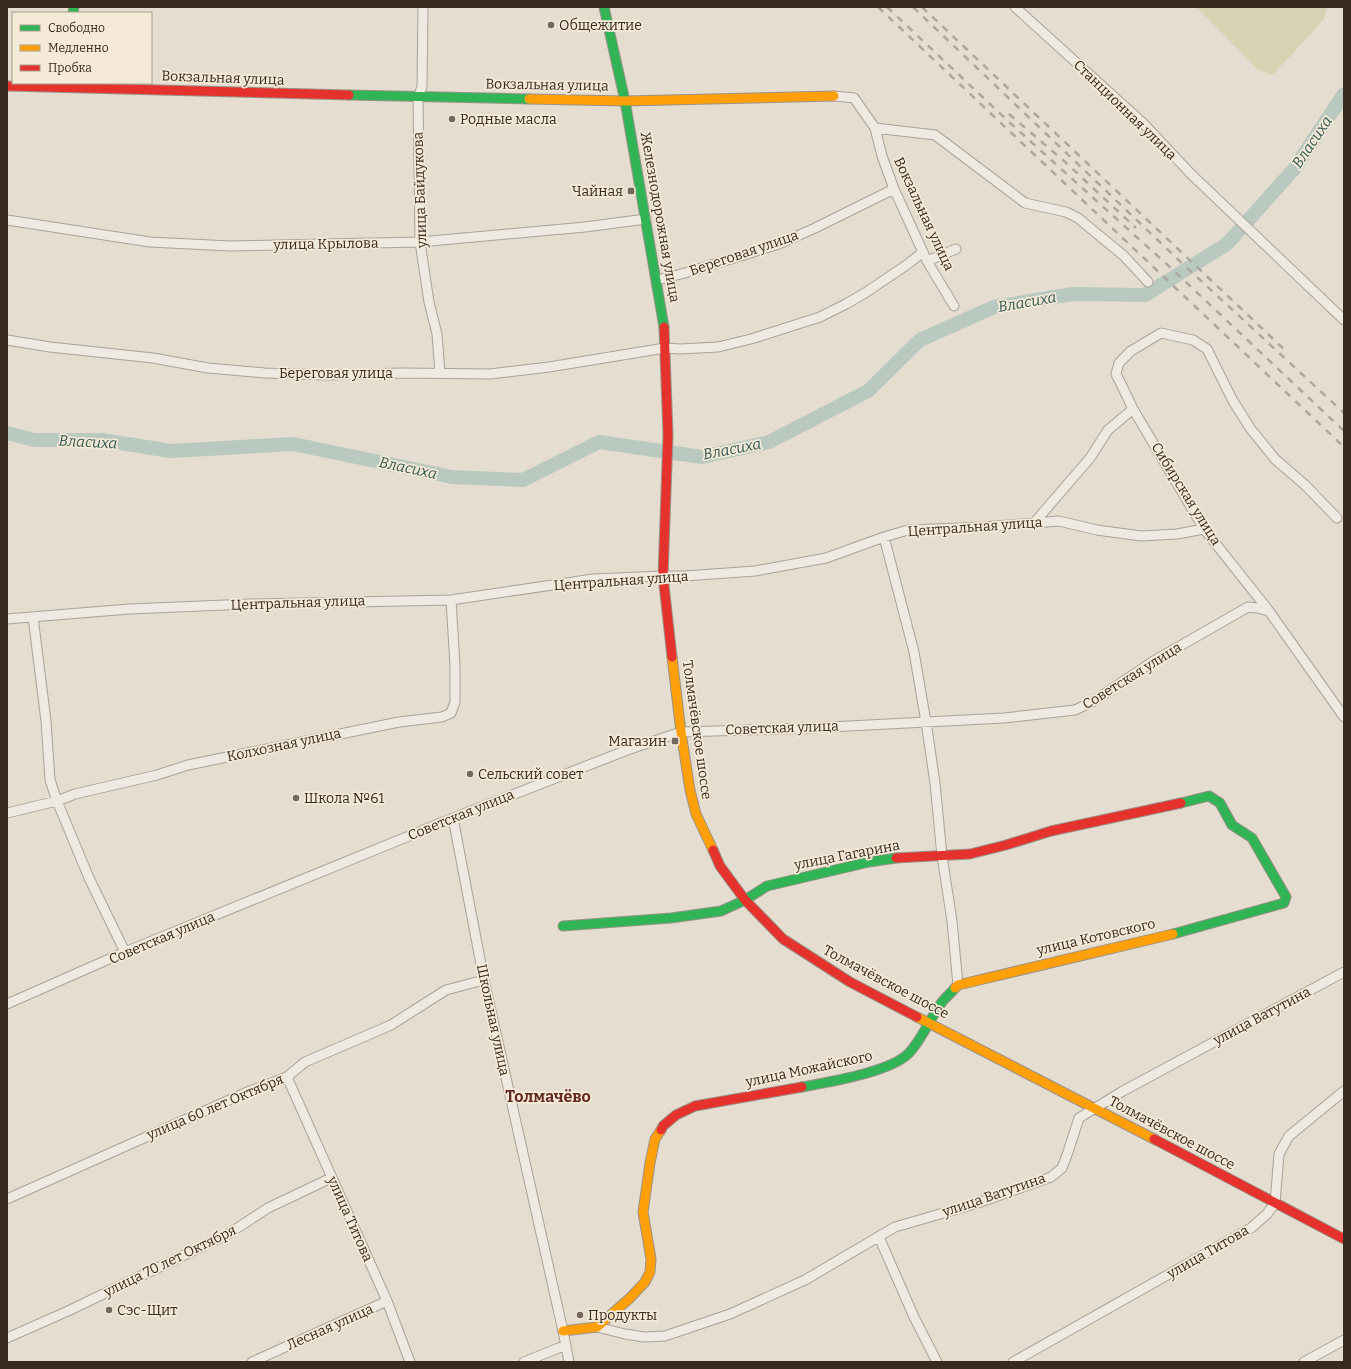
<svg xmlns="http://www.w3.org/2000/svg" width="1351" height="1369" font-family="Bitter,serif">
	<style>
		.green { fill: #d6d3b3 }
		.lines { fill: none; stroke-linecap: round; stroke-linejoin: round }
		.river { stroke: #bac9bf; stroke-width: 14 }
		.street-casing { stroke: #aaa298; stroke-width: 11 }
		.fast-casing { stroke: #9a9288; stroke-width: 11 }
		.slow-casing { stroke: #9a9288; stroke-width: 11 }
		.jam-casing { stroke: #9a9288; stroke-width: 11 }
		.street { stroke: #eee9e1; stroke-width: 9 }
		.fast { stroke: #30b455; stroke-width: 9 }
		.slow { stroke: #ff9f0a; stroke-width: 9 }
		.jam { stroke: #e5322d; stroke-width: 9 }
		.rail { stroke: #ada7a1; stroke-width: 2.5; stroke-dasharray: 7 7; stroke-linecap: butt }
		.poi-dot { fill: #75695e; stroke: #f4ead7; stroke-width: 1.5 }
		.labels { text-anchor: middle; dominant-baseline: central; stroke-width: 3.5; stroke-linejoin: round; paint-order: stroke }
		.poi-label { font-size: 14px; fill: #392a20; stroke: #f4ead7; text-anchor: start }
		.street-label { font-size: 14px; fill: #392a20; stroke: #f4ead7 }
		.water-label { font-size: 15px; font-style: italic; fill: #305853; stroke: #f4ead7 }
		.quarter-label { font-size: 16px; font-weight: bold; fill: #642b22; stroke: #f4ead7 }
	</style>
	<rect width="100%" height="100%" fill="#e5ddd0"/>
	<!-- green -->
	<path class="green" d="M1196,7h131l-3,12 -51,56 -16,-6z"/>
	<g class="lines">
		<!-- river -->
		<path class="river" d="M7,433l27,7h68l69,11 122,-7 159,33 71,3 76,-38 103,15 67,-15 99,-51 52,-51 74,-33 78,-13 73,1 82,-51 67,-75 50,-75"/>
		<!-- street casing -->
		<g class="street-casing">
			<path id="street" d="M423,7l-1,80 -4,10 2,145 9,60 8,32 3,39
				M1015,7l128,116 49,52 152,145
				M834,96l20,2 21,30 7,28 12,33 33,72 27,45
				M875,128l60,7 90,68 41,9 12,6 46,38 24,26
				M7,220l143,22 80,4 190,-4 165,-15 61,-8
				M927,261l29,-12
				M657,280l28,-7 94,-29 36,-16 79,-39
				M7,340l43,7 103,11 55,10 57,5 63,2 74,-2 88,1 59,-7 116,-19 15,1 38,-2 33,-8 69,-22 26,-13 19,-11 43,-29 15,-12
				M1337,518l-32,-33 -30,-26 -25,-31 -17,-27 -26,-52 -14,-9 -32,-7 -30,18 -12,12 -3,11 5,10 12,25 71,120 65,82 75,106
				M1034,523l56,-65 18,-28 25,-21
				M884,537l30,115 12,70 9,61 7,73 10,65 6,64
				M33,617l13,104 4,59 7,21 32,77 36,74
				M7,619l122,-10 120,-5 202,-4 142,-21 70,-3h22l70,-5 71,-13 58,-21 24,-7 76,-3 75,-6 38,9 44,6 36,-2 27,-5
				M7,813l50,-12 18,-7 82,-19 31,-10 211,-43 43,-5 9,-4 4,-11v-36l-4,-66
				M453,818l31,162 79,351 6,31
				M7,1004l118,-52 328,-134 177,-69 51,-17 129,-4 194,-10 71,-8 19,-9 58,-39 96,-55 9,1 12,3
				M287,1077l100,224 23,61
				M7,1199l238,-106 42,-16 18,-15 86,-37 55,-35 38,-10
				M879,1237l35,80 23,45
				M597,1327l28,7 19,3 21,-1 65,-22 75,-34 90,-53 83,-24 73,-26 11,-9 6,-16 11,-34 44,-27 221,-119
				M7,1338l61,-27 160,-77 40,-26 63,-30
				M252,1362l135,-61
				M524,1362l42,-17
				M1013,1362l238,-134 16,-14 8,-11 4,-49 10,-18 55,-45
				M1304,1362l40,-22"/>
		</g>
		<!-- fast casing -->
		<g class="fast-casing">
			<path id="fast" d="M604,7l21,94 39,226
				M73,13l1,-6
				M349,95l180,4
				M563,926l108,-8 50,-7 24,-11 22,-14 102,-24 27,-4
				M1173,934l111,-31 2,-6 -34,-59 -20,-13 -12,-22 -11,-7 -28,7
				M802,1087c27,-5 89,-15 107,-34 14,-15 21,-35 33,-51 4,-5 9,-9 13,-14"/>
		</g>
		<!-- slow casing -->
		<g class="slow-casing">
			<path id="slow" d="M529,99l96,2 209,-5
				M672,657l9,75 9,58 6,24 17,36
				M955,988l3,-3 215,-51
				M917,1017l237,122
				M563,1331l34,-4 33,-29 15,-16 5,-10 1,-13 -8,-47 7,-49 5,-24 6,-9"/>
		</g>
		<!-- jam casing -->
		<g class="jam-casing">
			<path id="jam" d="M7,86l342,9
				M664,327l4,108 -5,141 9,81
				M713,850l7,16 25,34 38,39 67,43 67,35
				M896,858l74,-4 36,-9 45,-14 130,-28
				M661,1130l2,-4 13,-11 19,-9 107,-19
				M1154,1139l190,100"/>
		</g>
		<!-- street -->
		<use href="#street" class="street"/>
		<!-- fast -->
		<use href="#fast" class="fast"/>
		<!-- slow -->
		<use href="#slow" class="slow"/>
		<!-- jam -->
		<use href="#jam" class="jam"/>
		<!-- rail -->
		<path class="rail" d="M878,7l466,440
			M887,7l122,115 162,146 173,163
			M913,7l273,260 158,146
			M922,7l365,345
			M1009,114l55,47 72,67"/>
	</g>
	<!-- markers -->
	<g class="poi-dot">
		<circle cx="551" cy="25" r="4"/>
		<circle cx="452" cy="119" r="4"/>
		<rect x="627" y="187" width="8" height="8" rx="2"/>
		<rect x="671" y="737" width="8" height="8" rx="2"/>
		<circle cx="470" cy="774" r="4"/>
		<circle cx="296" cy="798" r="4"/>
		<circle cx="109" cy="1310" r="4"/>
		<circle cx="580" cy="1315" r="4"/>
	</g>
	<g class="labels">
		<!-- poi labels -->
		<g class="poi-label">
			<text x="559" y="25">Общежитие</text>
			<text x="460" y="119">Родные масла</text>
			<text x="623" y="191" text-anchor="end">Чайная</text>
			<text x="667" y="741" text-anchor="end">Магазин</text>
			<text x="478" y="774">Сельский совет</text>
			<text x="304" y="798">Школа №61</text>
			<text x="117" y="1310">Сэс-Щит</text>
			<text x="588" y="1315">Продукты</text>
		</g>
		<!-- street labels -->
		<g class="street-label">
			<text transform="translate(223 78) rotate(2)">Вокзальная улица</text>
			<text transform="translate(547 85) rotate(1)">Вокзальная улица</text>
			<text transform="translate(1125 110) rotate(44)">Станционная улица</text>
			<text transform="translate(420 190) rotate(-92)">улица Байдукова</text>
			<text transform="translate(924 214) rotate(65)">Вокзальная улица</text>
			<text transform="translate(660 217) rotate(80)">Железнодорожная улица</text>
			<text transform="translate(326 244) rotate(-1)">улица Крылова</text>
			<text transform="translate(744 253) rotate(-19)">Береговая улица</text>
			<text x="336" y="373">Береговая улица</text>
			<text transform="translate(1186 494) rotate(58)">Сибирская улица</text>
			<text transform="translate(975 527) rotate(-4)">Центральная улица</text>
			<text transform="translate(621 581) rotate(-4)">Центральная улица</text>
			<text transform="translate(298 603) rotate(-2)">Центральная улица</text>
			<text transform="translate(1132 676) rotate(-32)">Советская улица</text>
			<text transform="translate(782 728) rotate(-2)">Советская улица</text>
			<text transform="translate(697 730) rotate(82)">Толмачёвское шоссе</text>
			<text transform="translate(284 745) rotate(-12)">Колхозная улица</text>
			<text transform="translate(461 815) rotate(-22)">Советская улица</text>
			<text transform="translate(847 855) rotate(-11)">улица Гагарина</text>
			<text transform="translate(1096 937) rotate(-13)">улица Котовского</text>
			<text transform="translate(162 938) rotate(-23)">Советская улица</text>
			<text transform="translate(886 982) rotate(28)">Толмачёвское шоссе</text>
			<text transform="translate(1262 1016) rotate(-28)">улица Ватутина</text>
			<text transform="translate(493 1020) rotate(78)">Школьная улица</text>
			<text transform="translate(809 1069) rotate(-12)">улица Можайского</text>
			<text transform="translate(215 1107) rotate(-23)">улица 60 лет Октября</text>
			<text transform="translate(1172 1133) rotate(28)">Толмачёвское шоссе</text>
			<text transform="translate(994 1195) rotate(-19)">улица Ватутина</text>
			<text transform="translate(350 1219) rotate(66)">улица Титова</text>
			<text transform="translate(1208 1252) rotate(-30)">улица Титова</text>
			<text transform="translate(170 1261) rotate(-26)">улица 70 лет Октября</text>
			<text transform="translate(330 1327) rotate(-24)">Лесная улица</text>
		</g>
		<!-- water labels -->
		<g class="water-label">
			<text transform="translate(1312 142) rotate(-56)">Власиха</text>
			<text transform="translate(1027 302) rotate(-10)">Власиха</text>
			<text transform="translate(88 442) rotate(3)">Власиха</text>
			<text transform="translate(732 449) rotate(-11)">Власиха</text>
			<text transform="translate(408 468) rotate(12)">Власиха</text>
		</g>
		<!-- quarter labels -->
		<g class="quarter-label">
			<text x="548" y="1096">Толмачёво</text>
		</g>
	</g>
	<!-- border -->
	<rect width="1351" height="1369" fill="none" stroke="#392a20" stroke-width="16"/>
	<!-- legend -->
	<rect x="12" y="12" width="140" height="72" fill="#f4ead7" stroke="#a99d8e"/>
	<rect x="20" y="25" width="20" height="6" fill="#30b455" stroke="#a99d8e"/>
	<text x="48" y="32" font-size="12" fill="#392a20">Свободно</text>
	<rect x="20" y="45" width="20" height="6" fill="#ff9f0a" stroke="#a99d8e"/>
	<text x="48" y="52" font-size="12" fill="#392a20">Медленно</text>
	<rect x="20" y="65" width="20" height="6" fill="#e5322d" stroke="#a99d8e"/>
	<text x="48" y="72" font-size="12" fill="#392a20">Пробка</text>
</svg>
